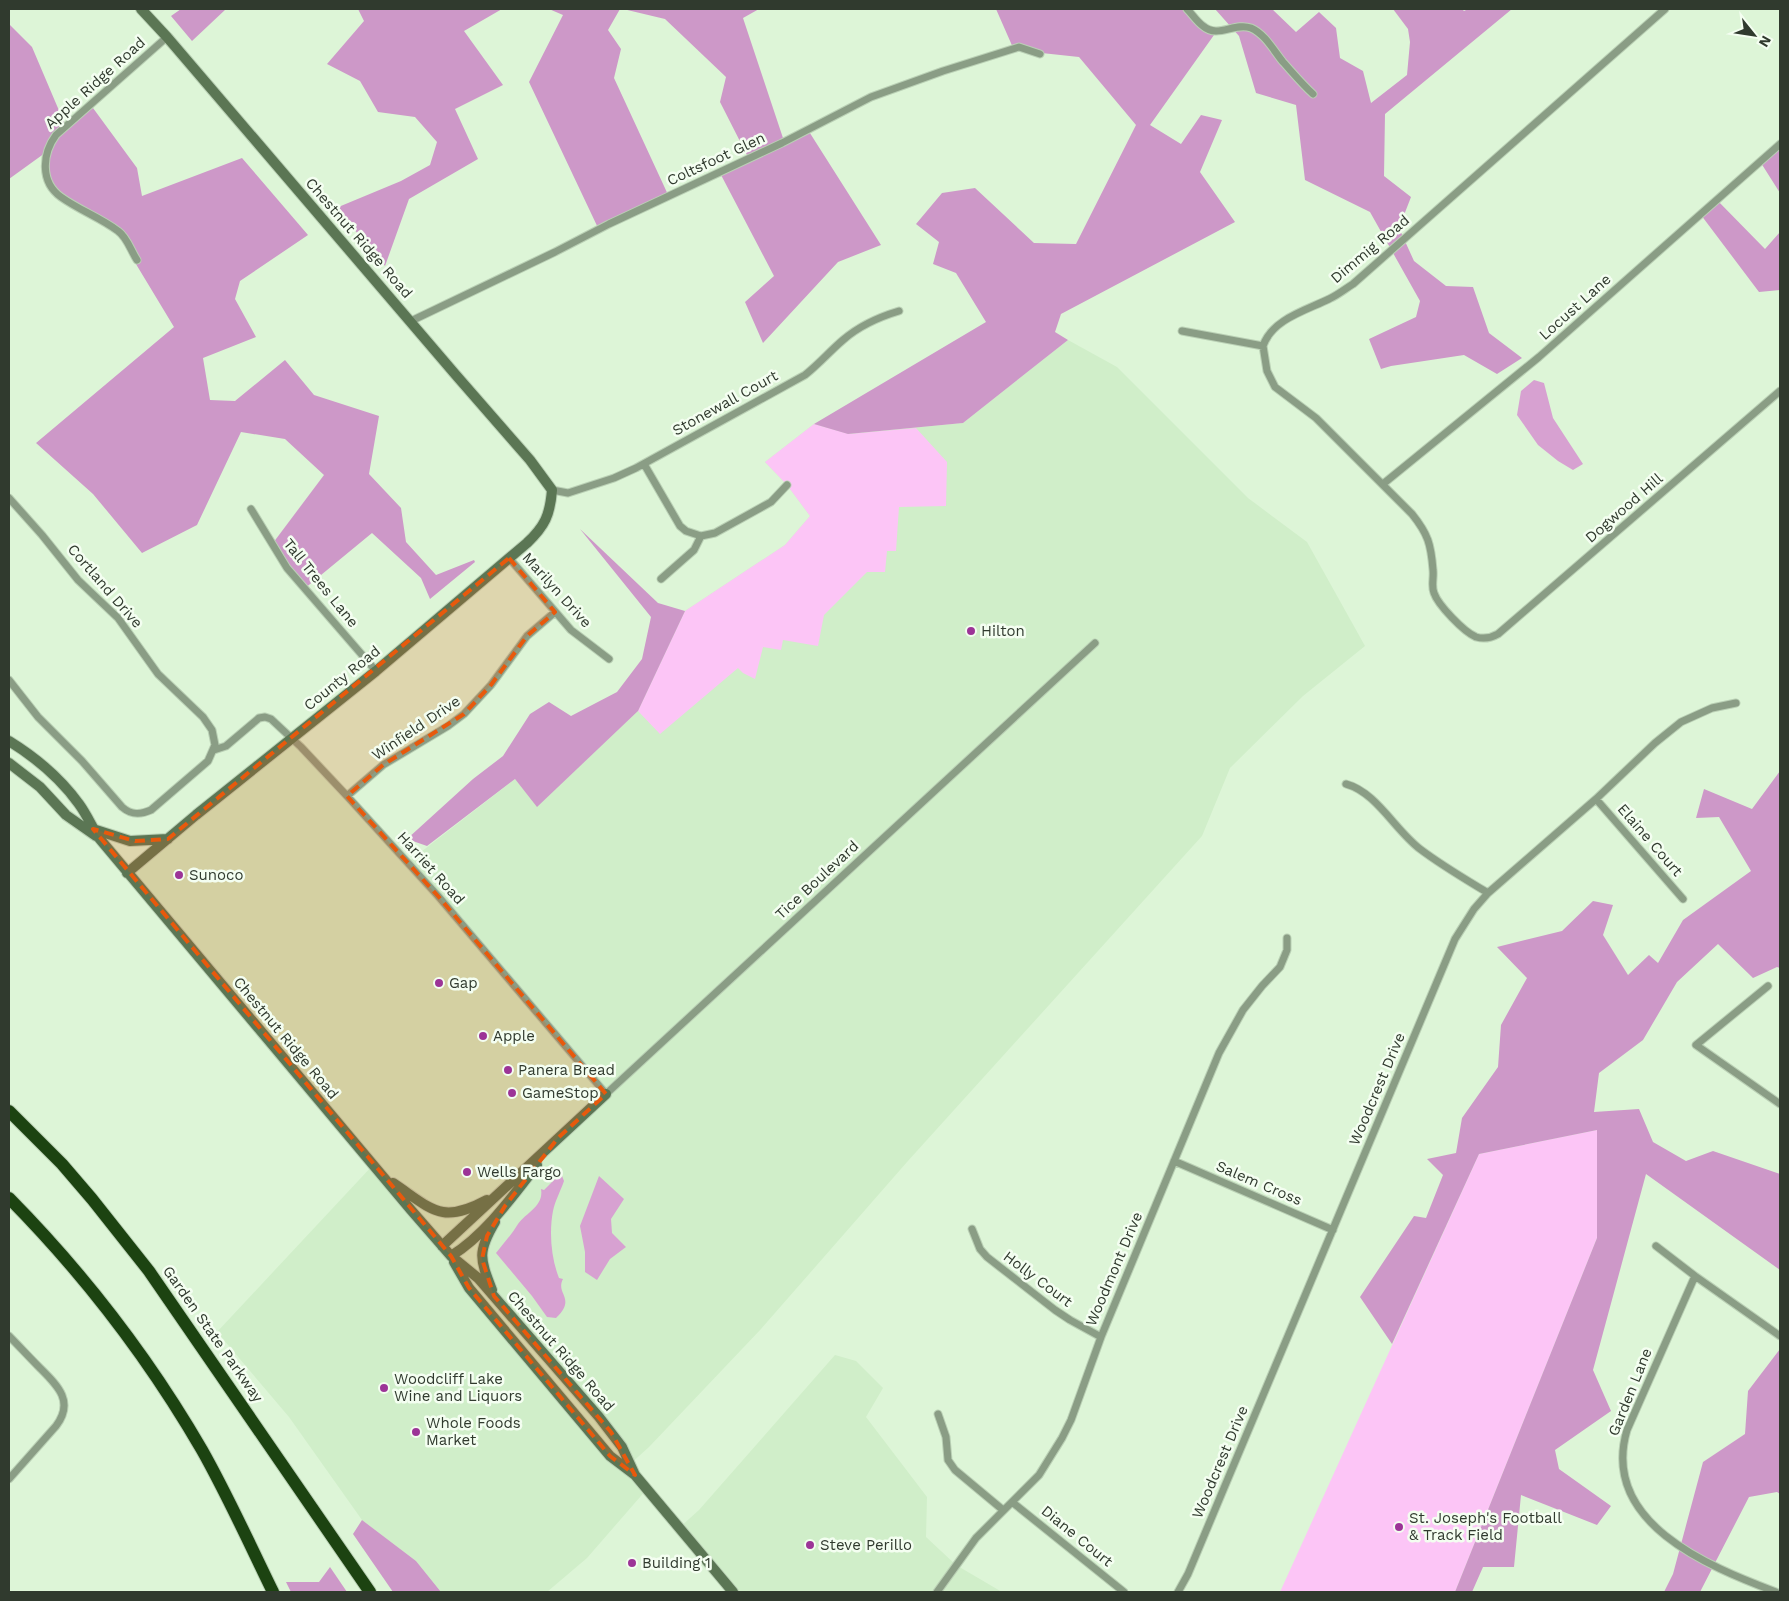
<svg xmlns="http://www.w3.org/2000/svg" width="1789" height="1601" font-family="'Work Sans',sans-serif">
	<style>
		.built { fill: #d0eec9 }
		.green { fill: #fcc5f6 }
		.forest { fill: #cd98c8 }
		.water { fill: #d7a1d1 }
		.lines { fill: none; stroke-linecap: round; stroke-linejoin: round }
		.street-casing { stroke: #bad0b5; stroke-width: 9 }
		.secondary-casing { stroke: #bad0b5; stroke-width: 12 }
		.highway-casing { stroke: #bad0b5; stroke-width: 14 }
		.street { stroke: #8a9d85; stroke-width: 7 }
		.secondary { stroke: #5b7654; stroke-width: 10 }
		.highway { stroke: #1c4311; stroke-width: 12 }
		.marked { fill: #e8590c; fill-opacity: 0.2; stroke: #e8590c; stroke-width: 4; stroke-dasharray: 10 6; stroke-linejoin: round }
		.poi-dot { fill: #9c3497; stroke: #f4fef1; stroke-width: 2 }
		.labels { text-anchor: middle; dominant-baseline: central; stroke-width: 5; stroke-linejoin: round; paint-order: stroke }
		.street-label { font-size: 15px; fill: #303a2e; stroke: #f4fef1 }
		.poi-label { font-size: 15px; fill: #303a2e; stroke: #f4fef1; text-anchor: start }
	</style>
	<rect width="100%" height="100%" fill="#ddf5d7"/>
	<!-- built -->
	<path class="built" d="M1068,340l49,27 131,131 59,44 58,104 -62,50 -73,72 -28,68 -295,326 -146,167 -112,118 -21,19 19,23 -60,69 -40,34h-106l-25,-31 -54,-41 -73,-103 -72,-85 156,-167 -246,-292 165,-134 116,123 107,-83 22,27 101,-95 47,-100 100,-66 25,-29 -23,-31 -22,-23 49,-38 35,10 114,-11z
		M835,1355l21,6 27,27 -17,29 61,80 -1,40 30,28 46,27h-269l-54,-64 20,-18z"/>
	<!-- green -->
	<path class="green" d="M814,424l35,10 67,-6 31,34 -1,44 -47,1 -3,44h-9l-2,21h-18l-43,43 -6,31 -35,-6 -2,10 -18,-3 -8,32 -12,-6 -5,-5 -78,66 -22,-23 47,-100 100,-66 25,-29 -23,-31 -22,-23z
		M1597,1130v108l-142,354h-175l199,-438z"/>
	<!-- forest -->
	<path class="forest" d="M181,9h45l-34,32 -21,-25z
		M358,9h29v1l4,-1h111l-38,22 39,54 -48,24 23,50 -69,40 -24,67 -49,-58 65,-27 29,-16 7,-23 -22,-25 -37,-5 -18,-31 -33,-17 37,-43z
		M549,9h71l-12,21 13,19 -7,29 56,121 -71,31 -70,-148 34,-67z
		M623,9h136l-16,9 41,123 24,-11 73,115 -43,17 -75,81 -18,-41 29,-26 -54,-103 29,-14 -29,-57 6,-25 -61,-58z
		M996,9h194l24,26 -64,90 31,19 20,-29 21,5 -22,52 35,50 -174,92 -6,18 13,8 -105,83 -115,11 -34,-10 172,-102 -30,-49 -23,-9 6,-22 -23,-18 26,-31 33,-5 59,55 42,1 60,-119 -57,-68 -65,-7z
		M1215,9h57l24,23 23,-20 17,16 4,30 23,13 8,32 36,-28 3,-33 -2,-13 -15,-20h69l2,2 4,-2h44l-127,105 -1,62 27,21 -12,31 15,33 32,25 27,1 16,46 33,25 -25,16 -33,-19 -73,11 -10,3 -12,-30 47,-22 4,-16 -50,-89 -65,-32 -9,-75 -40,-12 -17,-57z
		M9,24l23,23 34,80 27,-19 44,60 5,28 100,-38 66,77 -68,46 -5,18 21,38 -53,21 7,42 25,1 50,-41 29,35 65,21 -10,58 32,34 5,34 30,33 38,-15 1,2 -45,37 -9,-21 -49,-45 -68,56 -34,-42 54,-72 -39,-36 -44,-7 -44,93 -55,28 -49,-59 -57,-51 138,-116 -61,-101 -60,-36 -8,-37 -36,26z
		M1780,146v47l-19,-30z
		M1716,199l49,50 15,-17v58l-21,2 -58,-77z
		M580,529l78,74 27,8 -47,100 -101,96 -22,-28 -88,67 -20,-7 66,-60 30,-23 27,-42 19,-12 22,14 46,-24 25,-33 9,-42z
		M1780,771v197l-3,-1 -24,11 -35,-34 -41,38 -34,58 -44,33 -5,39 45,-3 14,33 33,19 27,-10 67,23v96l-134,-96 -53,196 18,41 -56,39 4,19 52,37 -14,19 -76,-30 -7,72h-31l-11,25h-17l142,-354v-108l-118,24 -87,190 -32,-47 54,-81 12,2 17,-43 -16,-16 29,-6 6,-35 36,-51 3,-42 26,-47 -30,-31 65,-16 31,-30 20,4 -10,30 25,40 21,-20 9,8 25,-43 68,-49 -32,-54 -23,1 8,-29 48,20z
		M1780,1349v145l-3,-2 -28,5 -49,95h-36l9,-18 30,-112 42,-28 3,-43z
		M362,1520l54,41 25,31h-48l-40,-58z
		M330,1567l17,25h-56l-5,-10h33z"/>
	<!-- water -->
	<path class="water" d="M1534,380l10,3 9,35 30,46 -10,6 -15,-9 -20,-16 -21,-30 4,-24z
		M558,1176h4l2,5c-3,9 -9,20 -11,30 -4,21 -2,47 6,67l4,1c-8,15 14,19 -7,39l-9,-1 -15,-21 -36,-43c8,-10 16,-19 22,-29 9,-12 26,-18 23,-35l3,1z
		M599,1176l25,23 -13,20 1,14 14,14 -16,12 -13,21 -12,-8v-20l-5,-26z"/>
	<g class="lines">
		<!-- street casing -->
		<g class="street-casing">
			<path id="street" d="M1187,9c5,5 10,13 16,17 15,13 31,-4 48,2 14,6 23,23 32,34 10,11 19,22 30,32
				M1665,9l-312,275c-8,5 -15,11 -24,15 -22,11 -57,20 -66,47l4,25 8,16 41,31 96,96c16,20 19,30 21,56 1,8 -2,16 1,23 4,12 30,39 42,44 7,2 15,1 22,-3l282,-243
				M137,260c-6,-9 -10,-23 -19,-29 -17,-13 -39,-21 -57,-34 -21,-15 -19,-43 -5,-62l111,-98
				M411,321l144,-69 54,-28 173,-81 89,-46 72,-26 76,-24 21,7
				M1182,331l81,15
				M644,464l36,62 6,5 15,5
				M1383,484l156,-127 241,-213
				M552,490l16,3 46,-15 22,-10 169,-93c14,-11 25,-24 38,-35 16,-14 36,-23 56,-29
				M9,498l33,37 36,45 40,38 40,56 45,43 9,13 3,15 -7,16 -57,49c-11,5 -20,5 -29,-3l-40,-46 -44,-44 -29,-37
				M251,509l36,59 89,103
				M509,558l62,72 38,29
				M661,579l33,-29 7,-14 14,-3 56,-31 16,-17
				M214,750l12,-4 33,-28 6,-1 6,2 30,28 46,49 91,100 168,198 489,-451
				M1346,784c30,8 49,46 74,65 21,16 45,30 68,44
				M347,796l36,-31 65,-39 16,-12 27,-29 36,-49 28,-24
				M1596,799l87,100
				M1768,986l-72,59 84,59
				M1174,1161l159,69
				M972,1229l8,20 7,8 68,53 15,10 31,17
				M1656,1246l39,30 85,60
				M1695,1276l-68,154c-27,92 80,136 149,162
				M9,1336c10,10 20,21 30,31 18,18 36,34 17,59l-47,53
				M938,1414l8,23 2,23 7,10 48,40
				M1012,1502l112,90
				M937,1592l39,-54 63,-63 23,-37 9,-18 30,-83 118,-284 24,-43 19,-24 18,-19 7,-17v-12
				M1178,1592l10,-18 36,-86 231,-549 19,-30 14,-16 108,-94 59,-56 26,-21 31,-14 24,-5"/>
		</g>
		<!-- secondary casing -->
		<g class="secondary-casing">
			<path id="secondary" d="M9,741c26,16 52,38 70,63 8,11 13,23 20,34l312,372 40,46 27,22 121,139 23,30 13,28
				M9,763l31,24 26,28 30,21
				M93,829l37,12 38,-2
				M127,873l69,-58 180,-144 151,-128c18,-17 23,-28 25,-53l-22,-30 -75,-86 -288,-337 -26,-28
				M393,1183c39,26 48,42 94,17
				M442,1246l164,-152
				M451,1256c35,-22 61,-59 86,-91
				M454,1262l15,26 141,168 25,19 98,117
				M492,1290c-12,-31 -15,-38 3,-68"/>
		</g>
		<!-- highway casing -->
		<g class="highway-casing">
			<path id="highway" d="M9,1111l53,53 30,35 57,72 221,321
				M9,1198c75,76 139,159 193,252 26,46 48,95 71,142"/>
		</g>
		<!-- street -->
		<use href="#street" class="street"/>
		<!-- secondary -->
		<use href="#secondary" class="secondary"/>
		<!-- highway -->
		<use href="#highway" class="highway"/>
	</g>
	<!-- marked area -->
	<path class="marked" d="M509,558l46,54 -28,24 -36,49 -27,29 -81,51 -36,31 91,100 168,198 -48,44 -53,68 -18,30 -5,23 12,37 117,136 24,43 -25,-19 -141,-168 -18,-32 -358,-427 42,12 33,-2z"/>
	<!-- markers -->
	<g class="poi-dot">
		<circle cx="971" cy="631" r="5"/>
		<circle cx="179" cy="875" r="5"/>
		<circle cx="439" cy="983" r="5"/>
		<circle cx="483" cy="1036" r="5"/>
		<circle cx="508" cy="1070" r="5"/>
		<circle cx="512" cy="1093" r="5"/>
		<circle cx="467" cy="1172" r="5"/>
		<circle cx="384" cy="1388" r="5"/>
		<circle cx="416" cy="1432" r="5"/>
		<circle cx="1399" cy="1527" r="5"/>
		<circle cx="810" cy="1545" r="5"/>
		<circle cx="632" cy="1563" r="5"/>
	</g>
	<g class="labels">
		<!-- street labels -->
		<g class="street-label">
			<text transform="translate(95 83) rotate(-42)">Apple Ridge Road</text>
			<text transform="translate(716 159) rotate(-25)">Coltsfoot Glen</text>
			<text transform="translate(359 238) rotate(49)">Chestnut Ridge Road</text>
			<text transform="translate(1370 249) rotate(-40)">Dimmig Road</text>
			<text transform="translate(1575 307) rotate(-42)">Locust Lane</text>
			<text transform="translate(725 403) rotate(-29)">Stonewall Court</text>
			<text transform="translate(1624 508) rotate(-41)">Dogwood Hill</text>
			<text transform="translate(321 583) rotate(51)">Tall Trees Lane</text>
			<text transform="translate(105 586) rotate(49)">Cortland Drive</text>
			<text transform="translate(557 590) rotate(48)">Marilyn Drive</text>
			<text transform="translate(342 678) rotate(-39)">County Road</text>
			<text transform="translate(416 728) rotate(-34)">Winfield Drive</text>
			<text transform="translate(1650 840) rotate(49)">Elaine Court</text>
			<text transform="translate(431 868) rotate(48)">Harriet Road</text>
			<text transform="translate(817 880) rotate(-43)">Tice Boulevard</text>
			<text transform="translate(286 1038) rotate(50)">Chestnut Ridge Road</text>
			<text transform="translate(1377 1089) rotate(-67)">Woodcrest Drive</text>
			<text transform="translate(1259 1183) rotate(23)">Salem Cross</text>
			<text transform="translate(1114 1269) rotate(-67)">Woodmont Drive</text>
			<text transform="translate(1038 1279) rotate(37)">Holly Court</text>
			<text transform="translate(213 1334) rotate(55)">Garden State Parkway</text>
			<text transform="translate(561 1351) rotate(49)">Chestnut Ridge Road</text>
			<text transform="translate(1630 1392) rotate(-68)">Garden Lane</text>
			<text transform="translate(1220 1462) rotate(-67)">Woodcrest Drive</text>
			<text transform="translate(1077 1536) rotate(39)">Diane Court</text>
		</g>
		<!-- poi labels -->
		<g class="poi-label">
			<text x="981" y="631">Hilton</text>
			<text x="189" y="875">Sunoco</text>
			<text x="449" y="983">Gap</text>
			<text x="493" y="1036">Apple</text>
			<text x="518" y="1070">Panera Bread</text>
			<text x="522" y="1093">GameStop</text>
			<text x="477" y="1172">Wells Fargo</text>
			<text x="394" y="1379">Woodcliff Lake<tspan x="394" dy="17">Wine and Liquors</tspan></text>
			<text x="426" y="1423">Whole Foods<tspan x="426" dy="17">Market</tspan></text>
			<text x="1409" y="1518">St. Joseph's Football<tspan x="1409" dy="17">&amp; Track Field</tspan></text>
			<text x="820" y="1545">Steve Perillo</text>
			<text x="642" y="1563">Building 1</text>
		</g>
	</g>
	<!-- border -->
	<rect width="1789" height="1601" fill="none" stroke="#303a2e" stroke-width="20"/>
	<!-- north arrow -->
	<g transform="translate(1754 35) rotate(120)" stroke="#f4fef1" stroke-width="4" paint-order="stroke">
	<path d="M0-4L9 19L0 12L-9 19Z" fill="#303a2e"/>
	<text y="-8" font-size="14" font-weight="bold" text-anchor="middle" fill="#303a2e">N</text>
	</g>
</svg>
